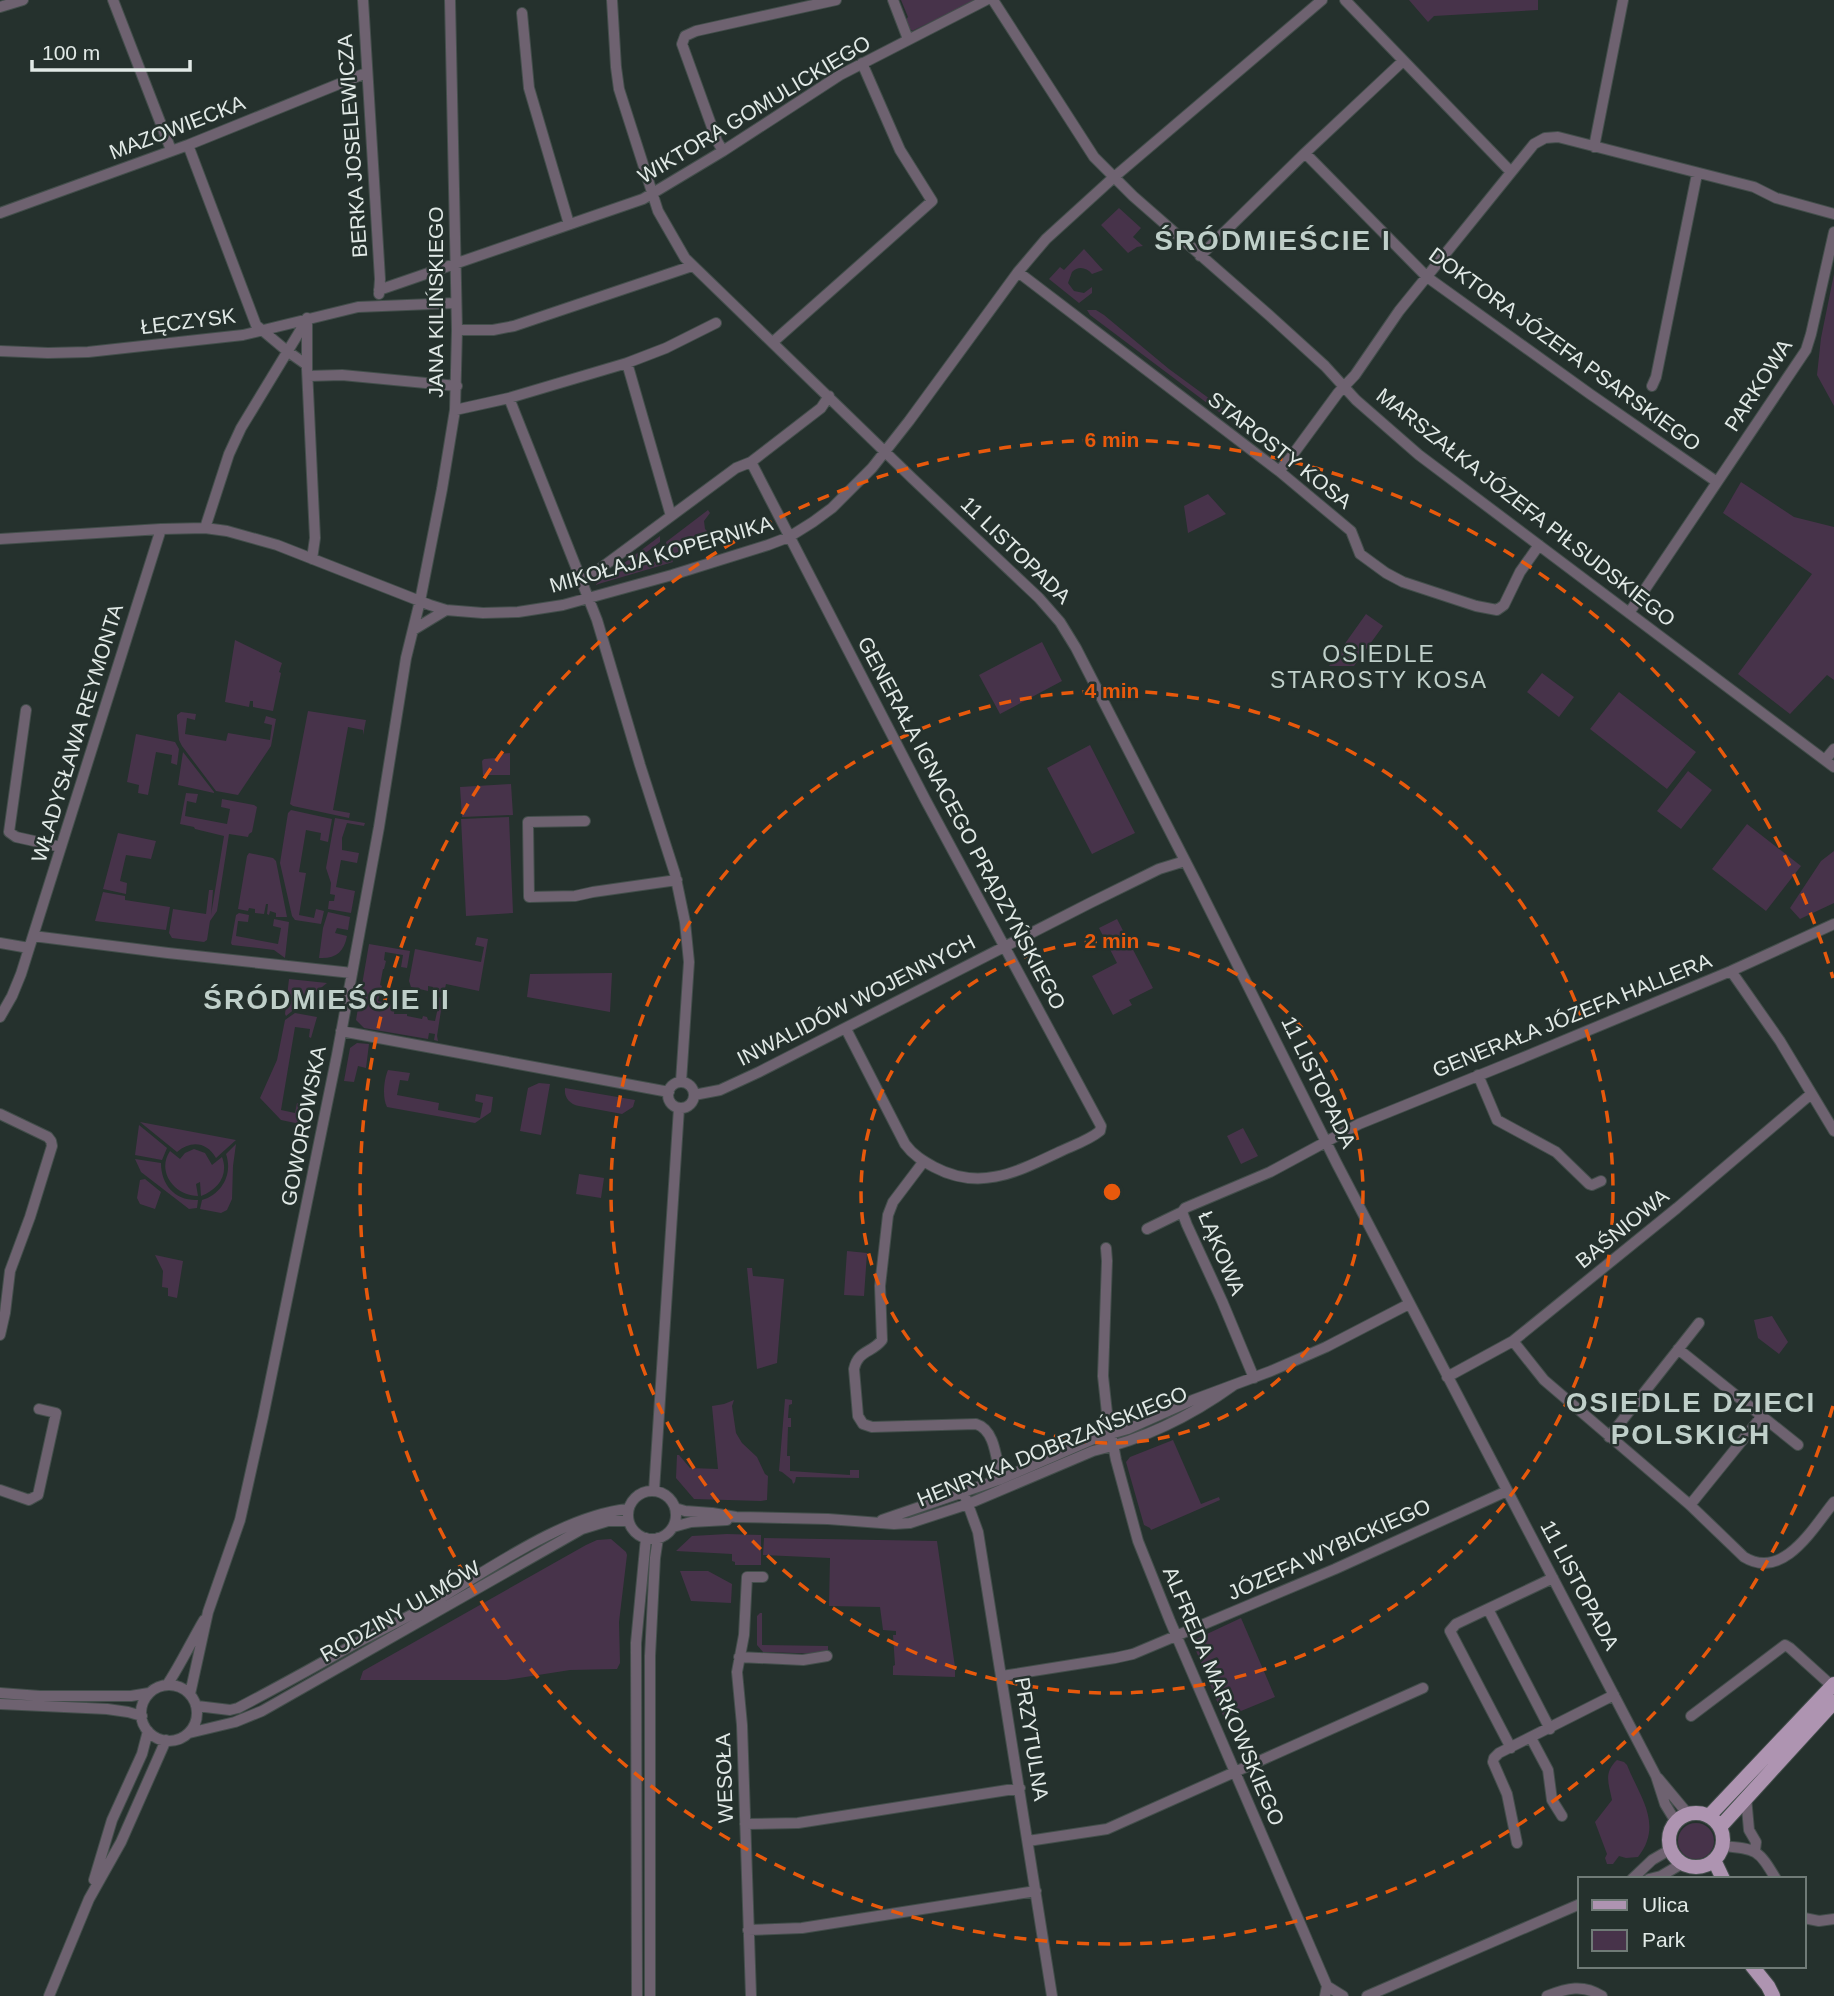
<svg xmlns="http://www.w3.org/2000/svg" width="1834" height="1996" font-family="Helvetica,sans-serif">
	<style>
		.green { fill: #47334a }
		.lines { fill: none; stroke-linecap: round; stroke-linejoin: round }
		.minor-casing { stroke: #434e4b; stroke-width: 12 }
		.major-casing { stroke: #434e4b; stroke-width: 16 }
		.minor { stroke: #6e6270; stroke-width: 10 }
		.major { stroke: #ae94b1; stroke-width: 14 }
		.ring { fill: none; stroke: #e8590c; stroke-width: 3.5; stroke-dasharray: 12 9 }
		.labels { text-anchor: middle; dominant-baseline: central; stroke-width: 5; stroke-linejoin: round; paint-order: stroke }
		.street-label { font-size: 21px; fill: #e1e9e6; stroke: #25312d }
		.neighbourhood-label { font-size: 23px; letter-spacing: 2px; fill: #bfcfc9; stroke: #25312d }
		.district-label { font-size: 28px; font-weight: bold; letter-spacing: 2px; fill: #bfcfc9; stroke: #25312d }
		.centre { fill: #e8590c; stroke: #25312d; stroke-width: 3.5 }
		.ring-label { font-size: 21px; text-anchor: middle; font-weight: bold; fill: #e8590c; stroke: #25312d; stroke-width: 5; stroke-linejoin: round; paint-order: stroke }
	</style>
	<rect width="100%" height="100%" fill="#25312d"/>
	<!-- green -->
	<path class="green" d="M901,0h76l-65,31 -8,-9 4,-5z
		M1409,0h129v10l-104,6 -6,6z
		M1119,208l22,20 -8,9 10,9 -6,1 -9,6 -27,-28z
		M1084,249l19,21 -11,4c-6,-7 -14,-8 -20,-2l-4,11 6,8 10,2 8,-6v6l-13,10 -30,-24 11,-12 4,3z
		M1834,274v132l-17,-31 4,-37z
		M1087,310h9l8,5 65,54 56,41v3l-2,2 -133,-100z
		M1741,482l53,35 40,10v153l-7,-5 -37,39 -52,-40 74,-100 -89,-61z
		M1208,494l18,20 -38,19 -4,-27z
		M708,510l2,3 -6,8 1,8 6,6h10l1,4 -50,15 -5,-2 -1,-10z
		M660,536v6l-25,19v4l4,2 32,-10 2,5 -78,23z
		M1366,614l17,12 -29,40h-25z
		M235,640l47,23 -3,9 2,1 -8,38 -20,-4v-6h-3l-1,6 -24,-5z
		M1042,642l20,39 -62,33 -21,-39z
		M1542,673l32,24 -15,20 -32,-25z
		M1619,692l77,60 -29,37 -77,-60z
		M308,711l58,9 -3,15v-5l-15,-3 -15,83 17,3 -1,5 -56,-12 -3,-2z
		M181,712l15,2 -1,6 -8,-2 -2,16 41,7 2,-8 42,7 2,-15 -8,-2 2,-7 10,3 -5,27 -33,49 -22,-4 -34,-45 -3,-6 -2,-22v-3z
		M136,734l39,8 4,7 -2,16 -6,-2 1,-8 -16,-3 -8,43 -10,-2 1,-8 -12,-3z
		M1090,745l45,88 -43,21 -45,-86z
		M183,752l31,40v1l-36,-8z
		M510,753v22h-27l-1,-14 2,-2 12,-1 2,-4z
		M1688,771l24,19 -31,39 -24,-18z
		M511,784l2,31 -51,2 -2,-30z
		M186,793l12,1 -2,9 -9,-2 -2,15 42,8 3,-15 -9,-2 1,-8 32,6 3,2 -5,25 -3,2 -1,3 -19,-3 -12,77 -7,10 -3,19 -3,2 -32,-4 -3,-5 4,-24 33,5 3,-24h4l-2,25 13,-79 -29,-7 -1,-2 -14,-3z
		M291,810l41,9 -4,23 -8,-2 1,-7 -15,-3 -7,42 7,1 -7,42 15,3 2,-9 8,2 -3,13 -26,-4 -3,-4 -12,-53 8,-50z
		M509,817l4,96 -47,3 -5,-97z
		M335,818l30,5 -1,3 -17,-3 -5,15v12l17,3 -2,10 -16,-3 -5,27 19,4 -4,22 -23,-4 1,-8h5l1,-6 -5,-1 1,-11 -5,-15z
		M1747,824l54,42 -35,45 -54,-42z
		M118,833l38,8 -5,18 -25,-4 -6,26 7,2 -1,11 -23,-5z
		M1834,851v52l-34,16 -10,-11 31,-47z
		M249,853l24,5 3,3 11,56h-11v-4l-6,-2 -1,4 -2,-1 1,-10h-2l-2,10 -9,-1v-4l-6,-1 -1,3 -10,-2 9,-53z
		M103,892l22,4v4l45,7 -4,23 -71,-9z
		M328,912l22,5 -2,13 -11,-2 -2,5 12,3c-3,16 -11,23 -28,22l4,-30z
		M239,913l10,2 -1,7 -10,-1 -2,15 42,8 3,-16 -8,-2 1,-7 15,3 -4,36 -11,-8 -42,-5 -1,-2 5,-28z
		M1117,919l36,69 -24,12 3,5 -19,10 -21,-39 25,-13 -18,-35z
		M477,937l11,2 -9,52 -33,-7 -2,9 -12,-2 1,-4 -5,-1v5l-17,-4 -2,-6 6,-32 66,13 3,-15 -9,-2z
		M369,944l41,7 -3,17 -6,-1 2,-12 -18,-3 -1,8 2,1 -2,8h-1l-3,16 2,1 -4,15 17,4 -1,9h13v2l15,3 1,-3 4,1 1,3 7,1 4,-18 -8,-1 1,-6 11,2 -6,38 1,5 -4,-1 1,-6 -6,-1 -1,6 -64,-11 -8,-8z
		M612,973l-2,39 -83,-15 3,-23z
		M289,979l38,4 -41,33 -1,-2z
		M295,1013l22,4 -6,21 -2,-1 1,-8 -15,-2 -14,83 14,3 2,-10 3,1v20l-19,-4 -21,-22 17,-38 8,-40z
		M357,1043l12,1 -3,24 -8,-2 -4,16 -10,-1 6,-33z
		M388,1070l22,3 -2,8 -8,-1 -3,15 42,8 -1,7 42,8 3,-15 -8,-2 1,-7 17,3 -2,15 -16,11 -88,-16c-5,-9 -3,-28 1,-37z
		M539,1083l11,1 -9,51 -21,-4 8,-43z
		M565,1088l70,12 -2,7 -11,7 -43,-8c-10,-2 -15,-9 -14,-18z
		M140,1122l96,18 -20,18c-9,-16 -25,-18 -39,-6z
		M139,1125l28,23 -5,12 -27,-5z
		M1243,1128l15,28 -17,8 -14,-28z
		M236,1144l-3,22 -1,33 -5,11 -6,3 -21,-4 2,-9c20,-6 31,-26 24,-46z
		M194,1149l11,4 7,12 10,-8c7,18 -4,33 -21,39l-1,-14 -4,2 2,12c-23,0 -42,-24 -28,-45l10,8 5,-6z
		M135,1159l26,4c0,22 14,38 37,37l-1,8 -8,1 -48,-37z
		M579,1174l25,4 -3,20 -25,-4z
		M145,1179l16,13 -6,17 -15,-5 -3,-6 3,-18z
		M847,1251l20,2 -3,43 -20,-1z
		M155,1255l28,6 -6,37 -9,-2v-8l-6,-1 1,-16z
		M747,1268h5l1,8 31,3 -7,84 -20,6z
		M1772,1316l16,26 -9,12 -21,-16 -4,-18z
		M785,1399l7,1v4l-3,1 -1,13h3v9h-3l-1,29h3v15l60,4v-5h9v8l-63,-1 -1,5 -2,2 -1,-4 -10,-8 -3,-1z
		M734,1400l-2,6 4,27 6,10 15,14 8,17 3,2 -1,24 -6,1 -67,-2 -18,-21 1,-23h2l11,13 28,1 -6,-63 12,-2z
		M1173,1440l28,64 18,-7 1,3 -69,30 -1,-2 -6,-3 -18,-63 4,-5z
		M727,1534l34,1v30h-26v-3l-3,-1v-7l-56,-3 16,-15z
		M764,1538l173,3 18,126v10l-62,-2v-9l2,-1 -2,-30h3v-4l-13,-1 -3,-23 -51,-1 1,-48 -67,-3z
		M611,1539l15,13 1,3 -8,67 1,41 -3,6 -47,1 -64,10h-146l3,-9 223,-126 11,-5z
		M680,1571h28l24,13 -1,19 -40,-2z
		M760,1613h2v32l66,1v8l-65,-2 -6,-7v-29z
		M1241,1618l34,79 -51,21 -32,-77z
		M1617,1760l7,2 3,3c12,31 37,59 11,92l-12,1 -7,-2 -6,8h-6l-2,-6 2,-4 -12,-32 17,-22c-3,-16 -9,-27 5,-40z
		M1678 1841a18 18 0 1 1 36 0a18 18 0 1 1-36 0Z"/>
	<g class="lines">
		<!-- minor casing -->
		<g class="minor-casing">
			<path id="minor" d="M113,0l58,150
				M363,0l17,279 -1,15
				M612,0l4,67 3,22 39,122 27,47 228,221 126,119 21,24 16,26 120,234 141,282 319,612 9,28 11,18
				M893,0l15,39
				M993,0l101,157 39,39 137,120 55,50 31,34 63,55 415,312
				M1345,0l166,172
				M0,7l23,-7
				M522,13l7,75 40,136
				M188,145l68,180 31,26 20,14
				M1594,147l29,-147
				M723,151l-6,-10 -35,-97 3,-8 11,-5 140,-31
				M1305,153l122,124 163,117 127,88
				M0,213l188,-68 178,-72
				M1200,256l105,-103 98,-92
				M1018,272l261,199 72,60 9,23 26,19 17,9 73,24 21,4 7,-5 16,-33 19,-27
				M379,290l264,-91 80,-48 117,-76 146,-75
				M307,318v51l8,169 -3,21
				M457,330h36l21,-4 178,-60
				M773,342l159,-141 -32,-51 -38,-87
				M0,351l48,2 40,-1 155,-17 115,-28 98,-4
				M627,363l44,153
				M308,376l34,-1 115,11
				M1652,386l4,-9 41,-203
				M509,398l88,222 43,145 35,109 10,48 4,40 -8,120
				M455,410l54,-12 118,-35 39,-15 50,-25
				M751,462l174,337 176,327 -1,5c-12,10 -29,15 -43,22 -42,20 -78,38 -123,14 -11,-6 -21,-12 -29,-23l-59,-115
				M1279,471l12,-14 47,-64 17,-18 44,-64 135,-167 11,-6 13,-1 196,50 22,11 58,16
				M205,528l24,-74 12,-26 65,-107
				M0,539l161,-10 44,-1 22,3 50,14 153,60 16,5 37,3 35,-1 45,-7 109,-30 96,-30 21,-8 24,-15 19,-14 40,-40 37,-47 109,-149 28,-33 67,-61 209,-178
				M582,582l154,-114 15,-6 70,-54 8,-12
				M1629,613l177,-263 5,-16 23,-102
				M413,630l33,-20
				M26,710l-17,122 7,5 45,10
				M1825,760l9,-11
				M585,821l-57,1 1,75 46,-1 18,-4 84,-12
				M33,936l135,17 184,20
				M0,943l29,5
				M1731,971l49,70 54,90
				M0,1017l12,-21 9,-22 140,-445
				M341,1031l328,61
				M1478,1075l19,45 59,32 33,32 3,1 9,-4
				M668 1095a13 13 0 1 1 26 0a13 13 0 1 1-26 0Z
				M694,1095l26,-5 39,-18 331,-169 69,-34 26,-8
				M0,1114l48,23 3,4 1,5 -22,71 -20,54 -5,42 -5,22
				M924,1161l-31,41 -5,13 -8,71 2,54c-10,13 -24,10 -28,29l4,47 5,8 9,3 104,-3c20,6 20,37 25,55
				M1147,1229l35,-17
				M1106,1248l1,13 -4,115 4,37 9,47 22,81 32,80 157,365 -2,10
				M1513,1341l31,39 146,125 54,52c39,24 69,-29 90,-55
				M1678,1349l120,96
				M1447,1377l66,-36 164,-133 134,-114
				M1254,1378l-32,-77 -35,-76 -5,-13 3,-4 85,-36 89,-48 163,-66 209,-87 103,-47
				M1609,1437l90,-114
				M0,1490l29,10 9,-5 18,-82 -17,-4
				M628 1515a24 24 0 1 1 48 0a24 24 0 1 1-48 0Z
				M654,1491l25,-383
				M966,1499l12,33 74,464
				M1690,1505l72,-89
				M675,1508l10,3 27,2 24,4 92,2 66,5 16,-1 58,-19 125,-53c52,-12 98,-35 141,-66
				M882,1520l119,-41 95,-41 32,-9 65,-29 78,-29 55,-24 83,-43
				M673,1527l18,-5 36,-2
				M1488,1609l62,120
				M739,1657l64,3 24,-4
				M1002,1676l113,-18 18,-4 202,-85 172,-78
				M167,1685c14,-21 24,-43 37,-65
				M141 1713a28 28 0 1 1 56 0a28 28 0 1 1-56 0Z
				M0,1693l40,3h91l18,-3
				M190,1694l18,-82 32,-92 23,-103 74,-362 42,-228 27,-169 14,-57 22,-112 13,-79 2,-80 -7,-330
				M0,1704l107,5 21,3 14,4
				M197,1706l33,4 8,-2c38,-20 75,-40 113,-62 23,-13 48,-24 71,-37 60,-34 138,-93 206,-100
				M1691,1716l94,-71 5,3 42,38
				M189,1733l46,-11 27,-11 320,-182 26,-8h20
				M1531,1738l17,32 4,30 10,16
				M1511,1748l-61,-117 6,-7 97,-46
				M1658,1778l30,36
				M1746,1797l3,33 7,12 -1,8
				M745,1824l53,-1 222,-35
				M1028,1841l79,-12 316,-141
				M1517,1843l-10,-49 -14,-32 1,-4 5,-5 115,-58
				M1722,1846c35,3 36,3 54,33
				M1632,1879l20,-19 19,-11
				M1649,1879l12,-3 22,-13
				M94,1880l18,-60 30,-66 6,-23
				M1804,1918l15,3 15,-2
				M748,1930l54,-2 234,-37
				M1327,1986l16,10
				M49,1996l40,-97 32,-57 45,-102
				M637,1996l-1,-353 10,-105
				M650,1996v-340l5,-98 3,-20
				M751,1996l-9,-271 -5,-53 7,-37 3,-58h16
				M1367,1996l213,-92
				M1547,1996c20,-8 36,-12 55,0"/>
		</g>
		<!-- major casing -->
		<g class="major-casing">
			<path id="major" d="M1669 1840a27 27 0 1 1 54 0a27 27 0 1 1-54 0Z
				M1709,1816l125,-132
				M1720,1827l114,-125
				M1714,1860l9,19
				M1752,1966l16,20 5,10"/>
		</g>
		<!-- minor -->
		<use href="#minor" class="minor"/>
		<!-- major -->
		<use href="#major" class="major"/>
	</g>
	<!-- distance rings -->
	<g class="ring">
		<circle cx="1112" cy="1192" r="251"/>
		<circle cx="1112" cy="1192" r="501"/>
		<path d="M1833 1406A752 752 0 1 1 1833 978"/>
	</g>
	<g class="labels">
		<!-- street labels -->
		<g class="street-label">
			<text transform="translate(754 109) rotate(-31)">WIKTORA GOMULICKIEGO</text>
			<text transform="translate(177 127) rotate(-21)">MAZOWIECKA</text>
			<text transform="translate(352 146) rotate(-94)">BERKA JOSELEWICZA</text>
			<text transform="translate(435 302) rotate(-90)">JANA KILIŃSKIEGO</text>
			<text transform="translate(188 321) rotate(-7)">ŁĘCZYSK</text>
			<text transform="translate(1565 349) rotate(36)">DOKTORA JÓZEFA PSARSKIEGO</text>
			<text transform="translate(1758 385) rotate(-57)">PARKOWA</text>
			<text transform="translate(1280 450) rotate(38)">STAROSTY KOSA</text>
			<text transform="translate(1526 507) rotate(38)">MARSZAŁKA JÓZEFA PIŁSUDSKIEGO</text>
			<text transform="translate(1016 550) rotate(44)">11 LISTOPADA</text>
			<text transform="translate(661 554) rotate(-16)">MIKOŁAJA KOPERNIKA</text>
			<text transform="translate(77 733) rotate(-73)">WŁADYSŁAWA REYMONTA</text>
			<text transform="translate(962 823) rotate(62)">GENERAŁA IGNACEGO PRĄDZYŃSKIEGO</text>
			<text transform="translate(856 1000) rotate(-27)">INWALIDÓW WOJENNYCH</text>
			<text transform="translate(1572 1015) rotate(-22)">GENERAŁA JÓZEFA HALLERA</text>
			<text transform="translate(1319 1082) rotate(64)">11 LISTOPADA</text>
			<text transform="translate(303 1126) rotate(-79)">GOWOROWSKA</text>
			<text transform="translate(1622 1228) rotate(-39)">BAŚNIOWA</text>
			<text transform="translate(1222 1253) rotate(67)">ŁĄKOWA</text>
			<text transform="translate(1052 1446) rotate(-22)">HENRYKA DOBRZAŃSKIEGO</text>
			<text transform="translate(1329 1549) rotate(-24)">JÓZEFA WYBICKIEGO</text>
			<text transform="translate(1580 1585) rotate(62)">11 LISTOPADA</text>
			<text transform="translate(400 1611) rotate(-30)">RODZINY ULMÓW</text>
			<text transform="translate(1224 1696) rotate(67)">ALFREDA MARKOWSKIEGO</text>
			<text transform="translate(1032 1739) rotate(81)">PRZYTULNA</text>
			<text transform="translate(724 1778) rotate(-92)">WESOŁA</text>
		</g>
		<!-- neighbourhood labels -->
		<g class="neighbourhood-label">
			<text x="1379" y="654">OSIEDLE<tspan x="1379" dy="26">STAROSTY KOSA</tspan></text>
		</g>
		<!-- district labels -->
		<g class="district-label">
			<text x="1273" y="240">ŚRÓDMIEŚCIE I</text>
			<text x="327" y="999">ŚRÓDMIEŚCIE II</text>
			<text x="1691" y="1402">OSIEDLE DZIECI<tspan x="1691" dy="32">POLSKICH</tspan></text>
		</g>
	</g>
	<circle cx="1112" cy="1192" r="10" class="centre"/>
	<g class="ring-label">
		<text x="1112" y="447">6 min</text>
		<text x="1112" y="698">4 min</text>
		<text x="1112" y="948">2 min</text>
	</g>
	<!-- legend -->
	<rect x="1578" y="1877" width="228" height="91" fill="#25312d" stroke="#707b77" stroke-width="2"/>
	<rect x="1592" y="1900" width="35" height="10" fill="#ae94b1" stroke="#707b77" stroke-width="2"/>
	<text x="1642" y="1912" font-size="21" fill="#e1e9e6">Ulica</text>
	<rect x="1592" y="1930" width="35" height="21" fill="#47334a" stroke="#707b77" stroke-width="2"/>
	<text x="1642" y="1947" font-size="21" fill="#e1e9e6">Park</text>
	<!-- scale -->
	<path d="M32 60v10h158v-10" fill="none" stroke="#e1e9e6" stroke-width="3.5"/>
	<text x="42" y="60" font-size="21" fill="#e1e9e6" stroke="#25312d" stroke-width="5" paint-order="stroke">100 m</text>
</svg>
